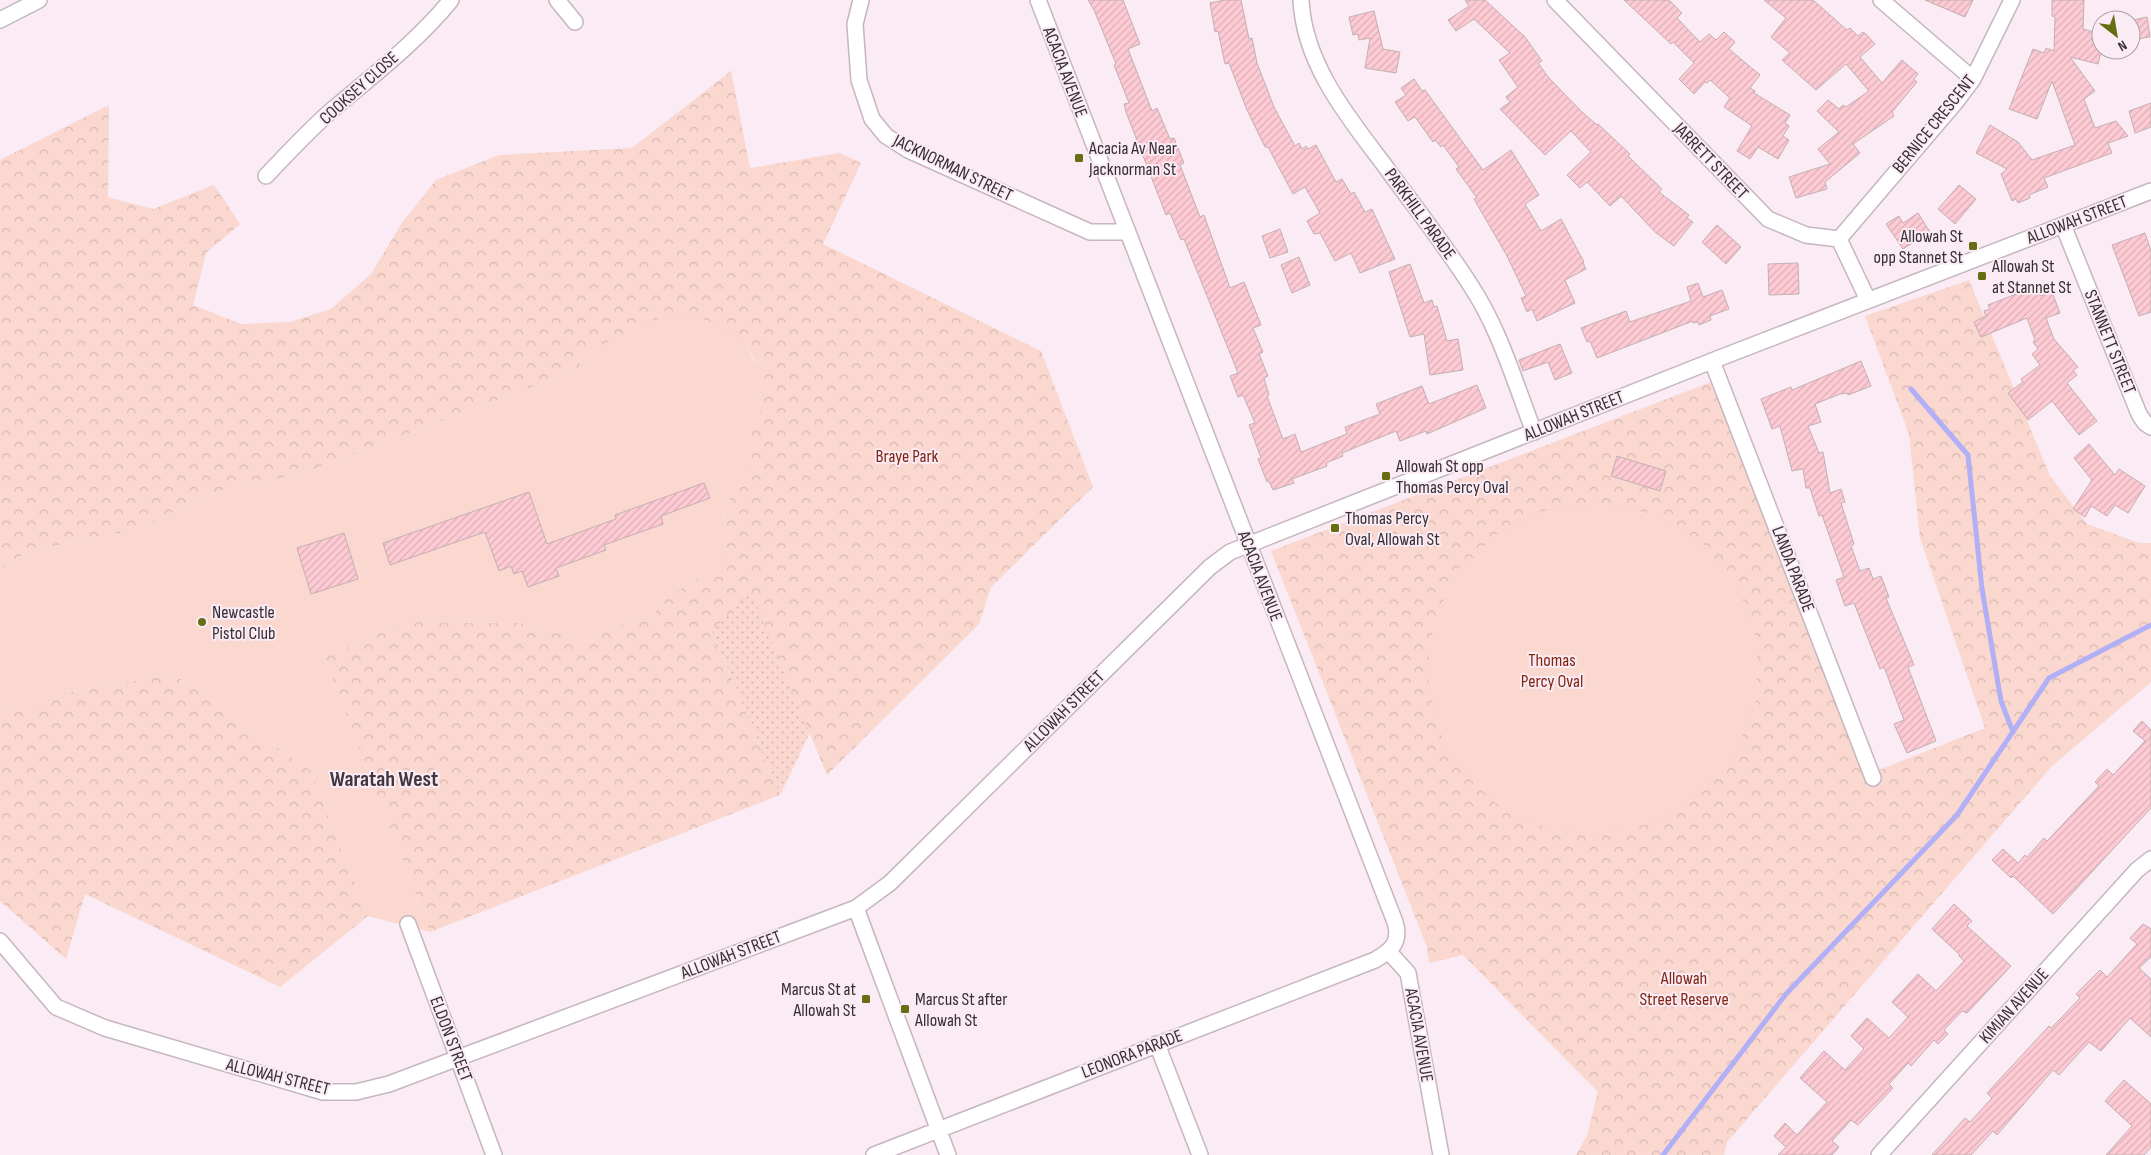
<svg xmlns="http://www.w3.org/2000/svg" width="2151" height="1155" font-family="'Sofia Sans Condensed',sans-serif">
	<style>
		.grass { fill: url(#grass-dots) }
		.park { fill: url(#park-crowns) }
		.pitch { fill: #fad7cf }
		.lines { fill: none; stroke-linecap: round; stroke-linejoin: round }
		.stream { stroke: #b1aff6; stroke-width: 5 }
		.building { fill: url(#building-hatch); stroke: #c2b0b3 }
		.street-casing { stroke: #c5b6bf; stroke-width: 18 }
		.street { stroke: #fff; stroke-width: 15 }
		.poi-dot { fill: #666d12; stroke: #faebf4; stroke-width: 2 }
		.labels { text-anchor: middle; dominant-baseline: central; stroke-width: 4; stroke-linejoin: round; paint-order: stroke }
		.street-label { font-size: 18px; fill: #352f33; stroke: #faebf4 }
		.poi-label { font-size: 18px; fill: #352f33; stroke: #faebf4; text-anchor: start }
		.park-label { font-size: 18px; fill: #822512; stroke: #faebf4 }
		.district-label { font-size: 22px; font-weight: bold; fill: #42363e; stroke: #faebf4 }
	</style>
	<defs>
		<pattern id="grass-dots" width="8" height="8" patternUnits="userSpaceOnUse" patternTransform="scale(1.25)"><rect width="8" height="8" fill="#fad7cf"/><path d="M2 2h.1M6 6h.1" fill="none" stroke="#d7b9b2" stroke-width="1.8" stroke-linecap="round"/></pattern>
		<pattern id="park-crowns" width="20" height="18" patternUnits="userSpaceOnUse" patternTransform="scale(1.25)"><rect width="20" height="18" fill="#fad7cf"/><path d="M2 6a3 3 0 1 1 6 0M12 15a3 3 0 1 1 6 0" fill="none" stroke="#d7b9b2"/></pattern>
		<pattern id="building-hatch" width="6" height="6" patternUnits="userSpaceOnUse" patternTransform="scale(1.25)"><rect width="6" height="6" fill="#fecad4"/><path d="M-1 1l2-2M0 6l6-6M5 7l2-2" fill="none" stroke="#daaeb6"/></pattern>
	</defs>
	<rect width="100%" height="100%" fill="#faebf4"/>
	<!-- grass -->
	<path class="grass" d="M722,564l135,71 -77,160 -68,-164z"/>
	<!-- park -->
	<path class="park" d="M731,71l19,97 90,-15 21,10 -38,81 218,107 52,136 -102,100 -12,37 -152,151 -76,-183 -39,39 68,164 -350,137 -106,-275 81,-35 114,1 71,19 18,-13 46,-14 7,-14 61,-37 3,-56 22,-36 4,-43 8,-13 6,-50 -11,-6 -10,-22 -115,-6 -47,23 -3,14 -266,101 -53,14 -31,4 -41,17 -48,24 -111,22 -29,19v-410l109,-55 -1,92 45,12 61,-24 26,39 -34,29 -13,52 48,19 49,-2 41,-13 40,-35 31,-51 34,-43 63,-25 133,-7z
		M1969,280l81,196 37,48 52,19h12v139l-99,84 -325,376 -3,13h-148l11,-19 11,-44 -135,-137 -34,8 -2,-16 -156,-396 440,-169 153,394 121,-48 -65,-190 -11,-104 -44,-118z
		M166,675l12,2 133,94 57,145 -88,71 -195,-93 -19,65 -66,-58v-190l17,1 46,-19z"/>
	<!-- pitch -->
	<path class="pitch" d="M690,313l54,25 9,22 12,6 -6,50 -8,13 -4,43 -22,36 -3,56 -61,37 -7,14 -46,14 -18,13 -71,-19 -114,-1 -81,35 106,275 -62,-16 -57,-145 -133,-94 -12,-2 -103,18 -46,19 -17,-1v-141l29,-19 111,-22 48,-24 41,-17 31,-4 53,-14 266,-101 3,-14 47,-23 4,-8z
		M1598,503l31,6 8,-3 2,5 15,3 48,29 36,44 19,53v57l-20,53 -36,44 -48,29 -52,11 -52,-5 -49,-22 -39,-36 -25,-46 -9,-53 7,-52 20,-40 -3,-9 13,-4 31,-32 47,-24z"/>
	<g class="lines">
		<!-- stream -->
		<path class="stream" d="M1911,389l57,66 14,134 19,112 12,31
			M1663,1155l123,-161 171,-179 92,-137 102,-53"/>
	</g>
	<!-- building -->
	<path class="building" d="M1088,0h35l17,44 -12,5 24,62 5,-3 13,31 4,-1 10,25 -4,2 20,52 4,-2 26,73 14,-6 17,43 -8,3 10,24 -4,2 9,22 -4,2 5,17 -2,1 16,43 12,-5 6,18 46,-18 -2,-7 35,-13 -4,-10 46,-18 7,18 48,-19 9,23 -59,26 -1,-3 -26,10 -4,-10 -54,22 1,3 -17,7 1,3 -35,13 2,4 -21,7 -4,-9 -2,1 -9,-23 3,-1 -12,-33 6,-2 -12,-28 -5,2 -8,-21 8,-3 -54,-134 -3,1 -11,-27 -4,2 -40,-103 -2,-8 5,-1 -15,-38 2,-1 -22,-54z
		M1225,0h16l8,39 3,-1 5,25 17,44 21,39 4,-3 3,6 4,-3 2,3 8,-4 20,37 6,-3 9,15 3,-2 11,20 7,-3 23,50 -35,14 -9,-20 -16,8 -15,-28 -6,1 -7,-13 13,-8 -15,-26 -12,7 -25,-47h-3l-18,-37 -18,-47 -4,1 -7,-33 -3,1 -5,-29z
		M1465,0h20l40,37 17,24 -4,2 11,15 33,34 15,13 1,-1 32,30 -2,2 34,33 -3,3 30,23 -2,3 6,4 -19,24 -19,-14 -34,-36 -11,10 -23,-24 -7,6 -13,-13 24,-23 -20,-21 -26,24 -45,-46 10,-7 -4,-5 12,-10 -19,-27 11,-7 -36,-34 -18,12 -8,-11 21,-14z
		M1624,0h45l13,13 -5,5 23,24 9,-8 7,6 8,-8 11,10 -6,7 31,26 -10,13 5,3 -1,2 36,22 -5,8 4,3 -6,10 6,4 -11,19 -20,-12 -8,12 -13,-8 15,-25 -28,-19 6,-9 -20,-18 -3,3 -2,-1 -11,12 -15,-15 15,-16 -21,-21 -2,2z
		M1764,0h49l34,30 3,-2 8,8 5,-4 3,2 9,10 -15,13 22,26 20,-23 16,14 -4,5 3,3 -25,30 2,4 -41,28 7,9 -35,29 2,7 -31,9 -7,-21 41,-13 -12,-15 21,-17 -22,-21 11,-11 11,9 4,-4 3,2 23,-16 -23,-27 -30,26 -34,-30 8,-7 -19,-16 15,-19z
		M1925,0h48l-8,17z
		M2052,0h32l-1,29 18,5v18l-3,12 -28,-7 25,34 -11,8 11,29 21,-7 12,15 -20,7 4,10 -68,25 4,9 -19,8 1,3 -12,5 -2,-4 -4,2 -11,-27 6,-5 -31,-16 14,-28 28,17 14,18 43,-15 -23,-64 -15,38 -28,-10 24,-60 11,4 2,-5 8,3 1,-34 -3,-1z
		M1374,11l9,38 17,3 -4,21 -31,-5 5,-30 -11,2 -1,-6 -5,1 -4,-18z
		M2147,17l3,20 -13,2 -4,-19z
		M1414,79l8,12 3,-1 58,80 28,-20 28,45 -14,9 16,27 20,-12 23,43 -1,1 3,6 -21,11 10,23 -38,18 -5,-12 -5,3 -6,-14 5,-2 -19,-40 -33,-57 3,-1 -21,-29 3,-2 -16,-22 -2,2 -6,-7 -2,2 -18,-25 -7,4 -13,-19 11,-7 -5,-7z
		M2151,103v24l-16,6 -6,-22z
		M1959,185l17,14 -21,25 -17,-15z
		M1918,213l12,19 -27,17 -17,-25 13,-8 4,7z
		M1717,225l24,22 -15,17 -24,-22z
		M1280,229l8,23 -18,6 -8,-22z
		M2145,233l6,18v61l-12,4 -27,-71z
		M1299,257l11,28 -18,8 -11,-28z
		M1798,263l1,31 -30,1 -1,-31z
		M1410,264l14,39 8,-3 2,7 3,-1 10,35 11,-2 5,31 -33,5 -6,-41 -14,3 -21,-65z
		M1698,283l5,14 19,-7 7,19 -19,7 1,4 -12,5 -1,-3 -5,1v-2l-96,37 -7,-17 -3,1 -6,-14 45,-17 4,11 61,-21 -4,-14z
		M2037,286l4,10 11,-4 8,21 -14,5 8,21 24,28 -5,3 4,5 -10,8 30,38 -18,14 -27,-34 -24,19 -20,-27 15,-11 -2,-3 19,-14 -8,-11 6,-5 -5,-7 2,-2 -8,-22 -46,19 -7,-15 12,-6 -2,-5 6,-2 -2,-4z
		M1560,344l12,29 -17,7 -7,-18 -25,9 -4,-11z
		M1861,361l10,25 -23,9 -1,-2 -7,1 -25,10 6,18 -13,4 11,27 4,-1 7,41 11,-4 4,13 -4,1 13,41 -3,2 9,25 9,-3 4,11 8,-3 8,21 -3,1 28,67 -6,2 28,74 -29,12 -13,-29 10,-4 -20,-53 -4,2 -26,-66 -9,3 -9,-26 8,-3 -22,-62 -3,1 -9,-28h-4l-3,-19 -11,2 -12,-45 -8,3 -11,-30 30,-12 1,3z
		M2089,444l26,31 4,-6 26,17 -17,27 -13,-8 -8,11 -16,-10 -6,11 -12,-8 19,-29 -18,-22z
		M1617,456l49,15 -6,20 -49,-15z
		M704,483l6,15 -49,18 2,8 -59,21 2,5 -50,18 3,8 -31,11 -6,-16 -8,3 -3,-8 -12,5 -14,-39 -95,33 -7,-22 146,-51 18,52 69,-25 -1,-4z
		M344,533l14,46 -47,15 -14,-46z
		M2142,721l9,9v78l-98,106 -40,-38 -2,2 -19,-18 11,-11 15,14 7,-8 2,2 17,-19 3,3 52,-55 -4,-4 12,-13 6,6 32,-34 -12,-10z
		M1954,904l18,17 -5,5 44,40 -44,47 -5,-2 -18,19 4,4 -10,10 -4,-4 -23,26 -3,-3 -19,21 4,4 -35,37 -7,-5 -19,21 7,6 -7,8h-54l8,-8 -12,-11 11,-13 12,12 30,-33 -27,-24 24,-27 21,19 19,-21 -13,-13 16,-18 22,20 19,-21 -16,-15 26,-28 18,17 28,-30 -5,-5 1,-1 -28,-26z
		M2143,924l8,5v28l-12,11 12,11v58l-21,-19 -29,33 -12,-9 -30,33 -6,-5 -56,65 -4,-4 -22,24h-39l33,-37 5,4 22,-24 -5,-5 62,-67 2,2 10,-10 19,-20 -4,-4 24,-24 7,7 30,-33 -7,-6z
		M2124,1080l27,24v43l-7,8h-38l26,-29 -27,-25z"/>
	<g class="lines">
		<!-- street casing -->
		<g class="street-casing">
			<path id="street" d="M557,0l18,22
				M861,0l-6,24 4,56 13,39 14,17 22,14 182,82h37
				M1301,0c3,64 47,117 84,166 29,40 60,79 86,120 29,44 44,97 63,146
				M1555,0l213,219 38,16 33,4 29,61
				M1881,0l92,79
				M0,20l39,-20
				M266,176c21,-22 42,-45 65,-65 41,-35 86,-69 120,-111
				M2063,225l76,189 6,9 6,4
				M1839,239l116,-136 18,-24 39,-79
				M1712,361l161,417
				M856,908l92,247
				M408,924l86,231
				M0,941l56,66 49,21 218,64h33l33,-8 467,-176 34,-25 320,-316 20,-15 482,-191 439,-170
				M1389,952l19,21 33,182
				M1157,1044l43,111
				M874,1155l501,-195c17,-10 26,-18 20,-38l-357,-922
				M1879,1155l258,-285 14,-11"/>
		</g>
		<!-- street -->
		<use href="#street" class="street"/>
	</g>
	<!-- markers -->
	<g class="poi-dot">
		<rect x="1074" y="153" width="10" height="10" rx="2.5"/>
		<rect x="1968" y="241" width="10" height="10" rx="2.5"/>
		<rect x="1977" y="271" width="10" height="10" rx="2.5"/>
		<rect x="1381" y="471" width="10" height="10" rx="2.5"/>
		<rect x="1330" y="523" width="10" height="10" rx="2.5"/>
		<circle cx="202" cy="622" r="5"/>
		<rect x="861" y="994" width="10" height="10" rx="2.5"/>
		<rect x="900" y="1004" width="10" height="10" rx="2.5"/>
	</g>
	<g class="labels">
		<!-- street labels -->
		<g class="street-label">
			<text transform="translate(1065 72) rotate(69)">ACACIA AVENUE</text>
			<text transform="translate(359 88) rotate(-42)">COOKSEY CLOSE</text>
			<text transform="translate(1934 124) rotate(-51)">BERNICE CRESCENT</text>
			<text transform="translate(1711 161) rotate(46)">JARRETT STREET</text>
			<text transform="translate(953 168) rotate(26)">JACKNORMAN STREET</text>
			<text transform="translate(1420 214) rotate(54)">PARKHILL PARADE</text>
			<text transform="translate(2077 220) rotate(-21)">ALLOWAH STREET</text>
			<text transform="translate(2110 342) rotate(68)">STANNETT STREET</text>
			<text transform="translate(1574 416) rotate(-22)">ALLOWAH STREET</text>
			<text transform="translate(1793 569) rotate(69)">LANDA PARADE</text>
			<text transform="translate(1260 576) rotate(69)">ACACIA AVENUE</text>
			<text transform="translate(1064 711) rotate(-45)">ALLOWAH STREET</text>
			<text transform="translate(731 955) rotate(-21)">ALLOWAH STREET</text>
			<text transform="translate(2014 1006) rotate(-48)">KIMIAN AVENUE</text>
			<text transform="translate(1419 1035) rotate(80)">ACACIA AVENUE</text>
			<text transform="translate(451 1039) rotate(69)">ELDON STREET</text>
			<text transform="translate(1132 1054) rotate(-21)">LEONORA PARADE</text>
			<text transform="translate(278 1077) rotate(14)">ALLOWAH STREET</text>
		</g>
		<!-- poi labels -->
		<g class="poi-label">
			<text x="1089" y="148">Acacia Av Near<tspan x="1089" dy="21">Jacknorman St</tspan></text>
			<text x="1963" y="236" text-anchor="end">Allowah St<tspan x="1963" dy="21">opp Stannet St</tspan></text>
			<text x="1992" y="266">Allowah St<tspan x="1992" dy="21">at Stannet St</tspan></text>
			<text x="1396" y="466">Allowah St opp<tspan x="1396" dy="21">Thomas Percy Oval</tspan></text>
			<text x="1345" y="518">Thomas Percy<tspan x="1345" dy="21">Oval, Allowah St</tspan></text>
			<text x="212" y="612">Newcastle<tspan x="212" dy="21">Pistol Club</tspan></text>
			<text x="856" y="989" text-anchor="end">Marcus St at<tspan x="856" dy="21">Allowah St</tspan></text>
			<text x="915" y="999">Marcus St after<tspan x="915" dy="21">Allowah St</tspan></text>
		</g>
		<!-- park labels -->
		<g class="park-label">
			<text x="907" y="456">Braye Park</text>
			<text x="1552" y="660">Thomas<tspan x="1552" dy="21">Percy Oval</tspan></text>
			<text x="1684" y="978">Allowah<tspan x="1684" dy="21">Street Reserve</tspan></text>
		</g>
		<!-- district labels -->
		<g class="district-label">
			<text x="384" y="779">Waratah West</text>
		</g>
	</g>
	<!-- north arrow -->
	<g transform="translate(2116 35) rotate(149)"><circle r="24" fill="#faebf4" stroke="#aba0a7"/>
	<path d="M0-4L9 19L0 12L-9 19Z" fill="#666d12"/>
	<text y="-8" font-size="14" font-weight="bold" text-anchor="middle" fill="#352f33">N</text>
	</g>
</svg>
